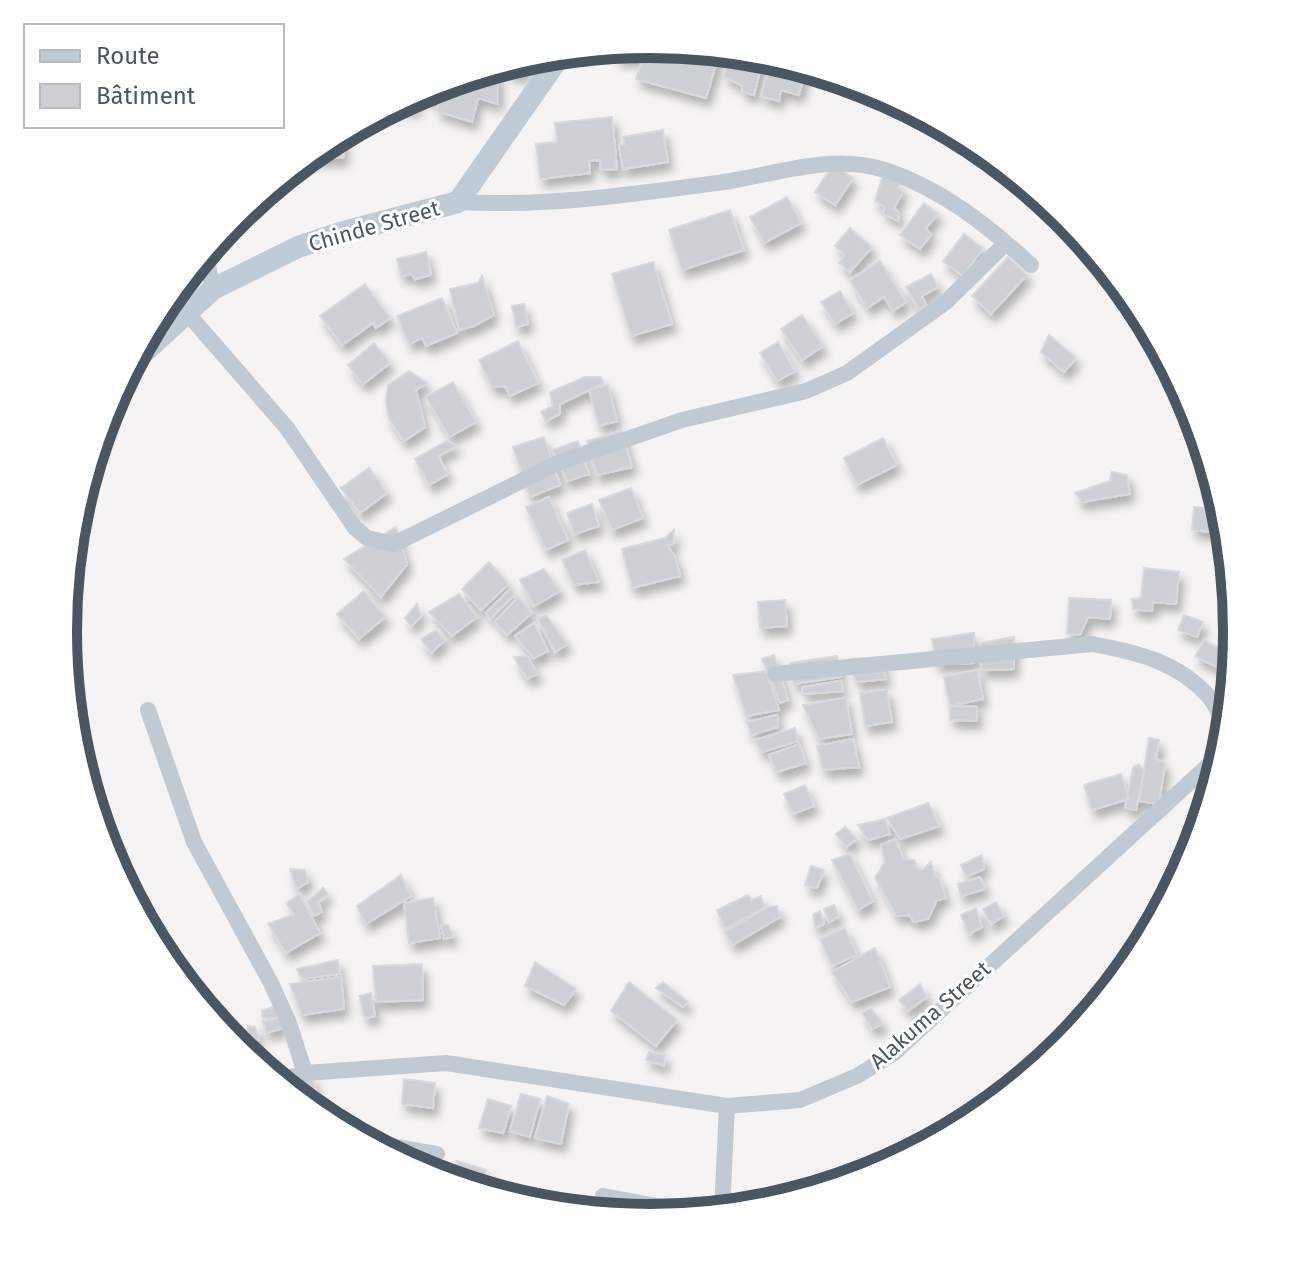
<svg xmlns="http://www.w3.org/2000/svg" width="1301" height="1263" font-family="'Fira Sans',sans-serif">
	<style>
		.building { fill: #cdcfd5; stroke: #d7d9de; stroke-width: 2; filter: url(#shadow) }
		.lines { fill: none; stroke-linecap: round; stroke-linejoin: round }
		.street { stroke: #c1cad2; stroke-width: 16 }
		.secondary { stroke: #c1cbd6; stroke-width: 22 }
		.labels { text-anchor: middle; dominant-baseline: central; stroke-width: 6; stroke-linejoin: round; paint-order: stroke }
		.street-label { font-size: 22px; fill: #4a5661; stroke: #fff }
		.rim { fill: none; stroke: #4a5661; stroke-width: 10 }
	</style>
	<defs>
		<filter id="shadow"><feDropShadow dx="4.5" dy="8" stdDeviation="4" flood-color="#0004"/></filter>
	</defs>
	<rect width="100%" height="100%" fill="#f5f3f3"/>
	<!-- building -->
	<path class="building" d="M641,45l-1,14 -24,-1 1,-11z
		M646,45l74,6 -14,47 -70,-19z
		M730,52l33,7 -9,36 -11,-3 -1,-6 -18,-10z
		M528,58l-3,16h-17l3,-11z
		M770,63l35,9 -6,23 -18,-5 -2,11 -18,-5z
		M485,71l13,4v29l-20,-6 -6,24 -35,-11 2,-10 -18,-5 5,-7z
		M417,93l-2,16 -21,-3z
		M612,117l5,52 -16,1 -1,-10 -11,1 1,12 -50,6 -4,-35 21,-2 -2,-19z
		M663,130l5,32 -45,7 -4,-24 6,-1 -2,-7z
		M335,137h9l-1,21h-37z
		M833,165l20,13 -18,27 -20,-13z
		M883,175l17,10 -2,4 5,3 -9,16 5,5 -1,8 -15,-8 2,-6 -10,-6z
		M787,197l14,26 -37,20 -14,-26z
		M924,203l14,11 -12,14 5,7 -11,14 -20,-14z
		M730,210l14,40 -62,20 -13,-40z
		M850,228l22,19 -22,25 -11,-9 6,-8 -10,-9z
		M964,234l19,14 -20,28 -20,-15z
		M426,252l5,23 -16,4 -4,-5 -10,2 -4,-17z
		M1008,257l19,18 -36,39 -19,-18z
		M880,261l26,41 -13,9 -9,-14 -17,11 -17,-28z
		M653,262l19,62 -41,12 -19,-62z
		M931,274l7,13 -16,9 5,10 -8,4 -13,-23z
		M482,276l12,39 -20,11 -15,4 -9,-41 28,-6z
		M365,284l25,34 -14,10 -3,-5 -31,22 -22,-29z
		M840,291l13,22 -18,11 -14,-22z
		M442,298l15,35 -31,13 -4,-8 -13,6 -12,-28z
		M524,304l4,20 -12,3 -4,-21z
		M802,315l21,31 -21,14 -21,-31z
		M1049,335l27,23 -12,14 -23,-20z
		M518,341l20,42 -28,13 -5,-10 -13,1 -13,-27z
		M778,342l17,29 -18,10 -17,-28z
		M374,343l16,20 -27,21 -15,-19z
		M409,371l18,12 -11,7 9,37 -21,14 -15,-22 -3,-18 2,-16z
		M585,377h16l3,6 -44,21v10l-14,7 -5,-9 12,-6 -3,-14z
		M453,382l23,40 -27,15 -23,-40z
		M608,385l9,36 -18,5 -10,-36z
		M622,431l10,36 -35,8 -10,-34z
		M544,437l16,48 -30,12 -17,-50z
		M883,438l14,27 -40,20 -13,-27z
		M447,441l10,5 -19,10 10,18 -19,11 -14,-26z
		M578,441l11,33 -22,7 -15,-31z
		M369,468l18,25 -27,20 -19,-25z
		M1112,472l15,3 3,19 -48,8 -7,-9 35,-12z
		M631,488l12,30 -31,12 -13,-30z
		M549,497l19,43 -22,10 -20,-43z
		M592,504l7,22 -25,8 -7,-21z
		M1194,507l30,3 -3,23 -29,-3z
		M396,527l11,37 -26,33 -37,-38z
		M674,530l-1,15h-6l8,12 5,19 -48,12 -10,-39 43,-11z
		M585,550l14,32 -25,3 -12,-25z
		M489,562l20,22 -28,26 -19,-21z
		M1144,568l35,4 -3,32 -23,-2 -1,9 -19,-2 -1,-10 9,-1z
		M544,569l16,22 -26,15 -14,-26z
		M511,588l4,6 -25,25 -4,-6z
		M364,591l21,26 -26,22 -22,-25z
		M459,594l18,23 -25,19 -23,-24z
		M518,597l14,16 -25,22 -12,-13z
		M1069,598l42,2 -1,19 -22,-2 -8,18 -13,-1z
		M785,600l2,26 -27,2 -2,-26z
		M417,604l4,12 -10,10 -6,-8z
		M546,615l21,29 -12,8 -17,-33z
		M1184,615l19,7 -6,15 -19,-7z
		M534,623l14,28 -14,7 -19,-22z
		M436,630l9,10 -14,13 -10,-14z
		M974,633v30l-38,1 -4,-25z
		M1014,637v32l-32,1 -2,-27z
		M1204,640l31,17 -1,19 -39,-20z
		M774,655l14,45 -8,3 -18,-44z
		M527,656l10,18 -10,5 -13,-22z
		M837,656l4,21 -47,7 -4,-21z
		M881,658l5,21 -30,3 -6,-23z
		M977,670l6,29 -33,7 -6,-29z
		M766,671l13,39 -33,6 -13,-41z
		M841,681l2,10 -40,3 -1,-7z
		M887,690l5,32 -27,4 -5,-33z
		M846,698l6,36 -33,5 -16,-34z
		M950,706l27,1v14l-27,-1z
		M777,715l1,12 -27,8 -4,-13z
		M795,728l3,13 -36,11 -7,-12z
		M1149,738l10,2 -3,18 9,6 -6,40 -20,-3z
		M853,739l6,28 -36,3 -6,-24z
		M799,744l7,19 -29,9 -8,-17z
		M1139,765l5,6 -8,39 -11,-2 8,-41z
		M1121,774l8,25 -37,11 -8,-25z
		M805,785l9,21 -21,8 -9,-20z
		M928,803l12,23 -40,13 -13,-21z
		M885,819l5,15 -22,6 -10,-15z
		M845,827l12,12 -11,8 -10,-13z
		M895,839l9,21h10l4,9 5,1 8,-8 4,14 4,2 7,20 -9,2 -9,19 -14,3 -5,-7 -13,1 -21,-38 10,-16 -4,-17z
		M850,854l23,47 -15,9 -26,-50z
		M982,855l2,14 -18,8 -5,-12z
		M811,866l13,4 -7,18 -12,-3z
		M290,869l15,1 3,12 -12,7z
		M401,875l10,21 -45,28 -9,-18z
		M980,877l5,12 -24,7 -3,-12z
		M323,888l5,6 -10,8 4,10 -8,4 -7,-14z
		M300,894l20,39 -34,20 -18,-29 26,-10 -8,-11z
		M748,895l4,5 9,-4 4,11 -40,22 -8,-19z
		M433,898l7,40 -31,5 -5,-40z
		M996,902l8,14 -13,8 -8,-15z
		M834,905l5,11 -10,6 -5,-13z
		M777,906l3,11 -47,28 -8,-13 43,-25z
		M976,908l6,19 -13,7 -8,-19z
		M820,911l4,13 -9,4 -2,-13z
		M441,925h7l5,12 -9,2z
		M845,928l12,27 -25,11 -12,-27z
		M875,948l15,39 -38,15 -20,-30z
		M338,960l2,14 -38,5 -5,-10z
		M535,962l41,27 -12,16 -39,-19z
		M422,964l1,36 -47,2 -3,-36z
		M341,977l3,32 -42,6 -12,-31z
		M629,982l48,38 -21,26 -45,-35z
		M663,982l25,20 -5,5 -27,-19z
		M920,984l7,13 -19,14 -9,-11z
		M371,993l4,23 -10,2 -6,-22z
		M278,1005l2,13h-17l-1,-7z
		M871,1008l12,16 -11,5 -10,-16z
		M280,1018l3,10 -17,5 -3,-12z
		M248,1026l7,1 4,13h-11z
		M649,1052l16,3 -1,11 -18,-6z
		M312,1076l8,33 -6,2 -32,-26z
		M404,1079l31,4 -2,25 -31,-4z
		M521,1094l19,5 -10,38 -20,-6z
		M547,1096l22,8 -8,40 -26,-6z
		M488,1099l23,7 -8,27 -24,-5z
		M457,1161l29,9 -4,15 -29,-9z"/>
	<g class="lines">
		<!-- street -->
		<path class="street" d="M458,202c89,5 178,-8 266,-20 54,-8 106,-29 161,-12 57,19 102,55 146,95
			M205,252l8,37
			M188,314l99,114 68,100 12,10 27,6 164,-81 124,-43 124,-29 41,-18 99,-71 60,-59
			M775,674l317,-30c44,8 87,18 118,54 7,9 12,22 18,32
			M148,710l46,132 77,141 18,40 16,50
			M277,1081l28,-8 141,-10 281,43 73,-6 57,-24 37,-23 331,-303
			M380,1150l18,-3 39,7
			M603,1196l97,18
			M722,1212l5,-106"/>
		<!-- secondary -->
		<path class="secondary" d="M129,366l84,-77 85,-42 42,-14 118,-31 104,-149"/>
	</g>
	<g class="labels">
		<!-- street labels -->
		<g class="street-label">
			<text transform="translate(374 226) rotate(-16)">Chinde Street</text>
			<text transform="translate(930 1015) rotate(-41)">Alakuma Street</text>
		</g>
	</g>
	<!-- crop -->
	<path d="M0 0H1301V1263H0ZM77 631a573 573 0 1 1 1146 0a573 573 0 1 1-1146 0Z" fill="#fff" fill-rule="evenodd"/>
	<path class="rim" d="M77 631a573 573 0 1 1 1146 0a573 573 0 1 1-1146 0Z"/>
	<!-- legend -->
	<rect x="24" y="24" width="260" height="104" fill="#ffffff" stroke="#b7bbc0" stroke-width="2"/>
	<rect x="40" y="50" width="40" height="12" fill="#c1cbd6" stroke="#b7bbc0" stroke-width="2"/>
	<text x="96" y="64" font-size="24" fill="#4a5661">Route</text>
	<rect x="40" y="84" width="40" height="24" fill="#cdcfd5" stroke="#b7bbc0" stroke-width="2"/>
	<text x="96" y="104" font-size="24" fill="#4a5661">Bâtiment</text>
</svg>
